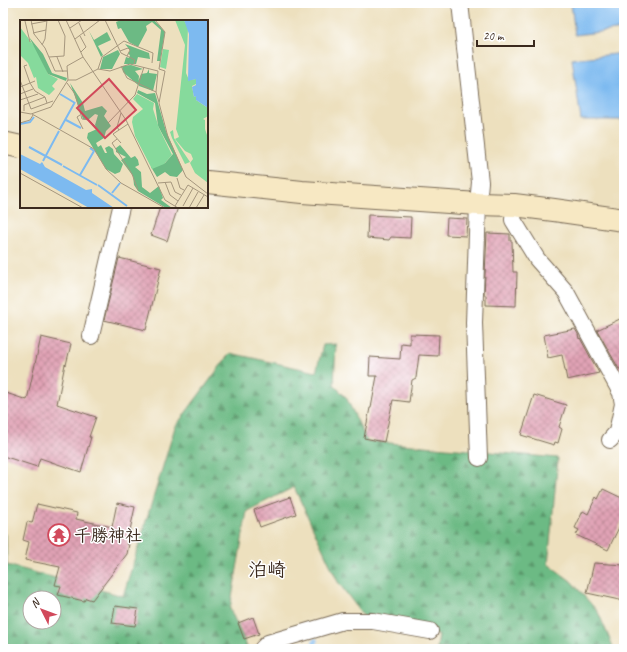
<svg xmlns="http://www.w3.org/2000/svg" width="627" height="652" font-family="Caveat,'Klee One',sans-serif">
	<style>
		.forest { fill: url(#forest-firs); stroke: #547251; fill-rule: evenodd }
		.water { fill: #7dbaf0; stroke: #5c7287 }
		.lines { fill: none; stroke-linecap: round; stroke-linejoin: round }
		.stream { stroke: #7dbaf0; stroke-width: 5.5 }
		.building { fill: url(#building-cross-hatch) }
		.street-casing { stroke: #796a56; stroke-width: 18 }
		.secondary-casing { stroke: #796a56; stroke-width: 24 }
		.street { stroke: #fff; stroke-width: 16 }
		.secondary { stroke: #f7e8c3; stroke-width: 22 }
		.labels { text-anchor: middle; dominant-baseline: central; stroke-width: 3; stroke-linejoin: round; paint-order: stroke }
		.poi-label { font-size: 17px; font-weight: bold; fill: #3b2a1e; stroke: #fff; text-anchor: start }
		.quarter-label { font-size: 19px; font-weight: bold; fill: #3b2a1e; stroke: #fff }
		.inset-river { fill: none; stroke: #7dbaf0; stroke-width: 2 }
		.inset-road { fill: none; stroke: #a6977e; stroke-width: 1 }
		.view { fill: #d1495b; fill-opacity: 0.15; stroke: #d1495b; stroke-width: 2 }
		.inset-edge { fill: none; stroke: #3b2a1e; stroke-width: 2 }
	</style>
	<defs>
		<pattern id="forest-firs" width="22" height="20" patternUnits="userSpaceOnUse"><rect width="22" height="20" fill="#6cba84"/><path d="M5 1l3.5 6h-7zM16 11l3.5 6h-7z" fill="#5a976b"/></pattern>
		<pattern id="building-cross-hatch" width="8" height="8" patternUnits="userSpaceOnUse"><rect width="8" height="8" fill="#e1a3b6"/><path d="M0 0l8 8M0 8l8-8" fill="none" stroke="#b88593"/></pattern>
	</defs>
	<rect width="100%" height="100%" fill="#fff"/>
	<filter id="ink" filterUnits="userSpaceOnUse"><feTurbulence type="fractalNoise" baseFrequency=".025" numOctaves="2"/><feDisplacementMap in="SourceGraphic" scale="8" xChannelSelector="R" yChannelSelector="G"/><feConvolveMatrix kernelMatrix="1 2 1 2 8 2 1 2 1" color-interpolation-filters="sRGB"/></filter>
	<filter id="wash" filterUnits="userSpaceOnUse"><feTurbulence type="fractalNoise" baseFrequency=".012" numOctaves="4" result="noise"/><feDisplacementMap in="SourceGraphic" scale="16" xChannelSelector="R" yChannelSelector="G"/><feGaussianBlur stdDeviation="0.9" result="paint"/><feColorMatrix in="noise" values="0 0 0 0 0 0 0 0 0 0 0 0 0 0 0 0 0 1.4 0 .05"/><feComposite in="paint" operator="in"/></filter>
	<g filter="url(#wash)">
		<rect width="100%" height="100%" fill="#ede0be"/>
		<!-- forest -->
		<path class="forest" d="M336,344l-2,41 12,12 21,44 191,17 -10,106 23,17 27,31 16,37h-177l2,-14 -68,-9 -33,-44 -44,-95 -47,24 -17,98 18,40h-231l-14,-8v-107h3l1,31 116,31 52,-169 55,-74 86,19 7,-27zM30,598h24v24h-24z"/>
		<!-- water -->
		<path class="water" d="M571,3h53v26l-49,6z
			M624,53v67h-43l-9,-61z"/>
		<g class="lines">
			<!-- stream -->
			<path class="stream" d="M314,649l1,-8"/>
		</g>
		<g id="blocks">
			<!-- building -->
			<path class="building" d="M160,207h18l-11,34 -16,-6z
				M368,215l43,2 -1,21 -19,-1 -2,3 -22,-2z
				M447,218l20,1 -1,17 -20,-1z
				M487,233l23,1v7h2l1,31h4l-1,34 -30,-1v-10h-2z
				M119,258l42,10 -15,62 -42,-10z
				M624,317v51l-5,1 -22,-39z
				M575,329l3,5 1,5 1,-1 19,35 -32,7 -5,-25 -14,3 -4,-23z
				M410,334l29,1 -1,21 -19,-1 -3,23 -4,2 -3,22 -16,-2 -9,42 -20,-4 6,-30h1l6,-32h-8l1,-19 30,2 1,-16 9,1z
				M41,337l30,7 -5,21 -1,-1 -8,40 39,13 -7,20h2l-10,35 -41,-14 -3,9 -34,-11v-64l24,8z
				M534,395l32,10 -7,22 3,2 -4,14 -3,-1 -1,3 -33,-10z
				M603,489l21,10v18l-16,33 -32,-15 3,-5 -4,-2 8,-17 5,3 8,-17 2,2z
				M290,497l6,17 -36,13 -6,-17z
				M117,503l18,4 -8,37h2l-2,10 -35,46 -6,-2 -2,3 -26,-6 3,-9 -6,-1 5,-18 -35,-7 4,-18 -6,-2 4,-18 5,1 5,-19 40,9 -1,6 36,8z
				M594,563l30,2v36l-37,-8z
				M115,606l23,3 -3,17 -23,-3z
				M253,617l6,17 -15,5 -6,-16z"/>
		</g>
	</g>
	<g filter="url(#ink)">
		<use href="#blocks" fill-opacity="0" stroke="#796a56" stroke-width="1"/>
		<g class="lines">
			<!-- street casing -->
			<g class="street-casing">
				<path id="street" d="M460,3l20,179 -2,22 -4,119 5,135
					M514,205l-1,15 24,39 29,33 55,101 3,1
					M91,336l30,-129
					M610,440l7,-8 6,-28 -2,-11
					M262,649l6,-6 75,-22h30l57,10"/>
			</g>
			<!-- secondary casing -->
			<g class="secondary-casing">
				<path id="secondary" d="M3,143l18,4
					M207,182l95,10 176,12 36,1 40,5 70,10"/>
			</g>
			<!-- street -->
			<use href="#street" class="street"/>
			<!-- secondary -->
			<use href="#secondary" class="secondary"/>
		</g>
	</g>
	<!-- icons -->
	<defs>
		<g id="temple-ring" transform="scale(1.15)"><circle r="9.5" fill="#fff" stroke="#d1495b" stroke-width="1.5"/><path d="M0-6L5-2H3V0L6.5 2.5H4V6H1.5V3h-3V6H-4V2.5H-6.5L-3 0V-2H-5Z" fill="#d1495b"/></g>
	</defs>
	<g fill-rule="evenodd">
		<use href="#temple-ring" x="59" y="535"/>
	</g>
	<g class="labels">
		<!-- poi labels -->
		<g class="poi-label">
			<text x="74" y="535">千勝神社</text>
		</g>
		<!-- quarter labels -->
		<g class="quarter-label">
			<text x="267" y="570">泊崎</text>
		</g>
	</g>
	<!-- overview -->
	<g transform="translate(20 20)">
		<rect width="188" height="188" fill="#ede0be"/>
		<path d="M0,7l20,27 8,20 10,5 -6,7 3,3 -6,6 -11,-7 -2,-11 -2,1 -6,-15 -8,-8zM143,29l6,1 -3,19 -6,-2zM153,110l1,8 16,24 -5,2 -13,-26 -2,-6z" fill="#86da9c"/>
		<path d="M101,0h33l11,12 -5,29h-3l4,-31 -9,-8 -6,4 1,4 -9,17 -9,-5 -8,-14 -3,1 -2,-7zM69,11l5,9 13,-8 4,8 -13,6 5,9 -2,2zM9,17l14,17 9,19 15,5 -1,3 -18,-7zM105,24l24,9 1,6 -12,-2 -2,7h-12l2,-7 3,1 1,-3 -2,-1 2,-4zM98,30l2,4 -8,15h-12l3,-12zM111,45l12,4 -8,2 4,5 -1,9 -15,-13 -1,-6zM129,49v4l8,1 -4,17 -14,-5 -1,-4 3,-8 6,-1zM50,63l13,20 2,8 17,-5 5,5 -3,5 7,10 -5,5 -2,7 -8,5 2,4 3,-2 4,8h2l-2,-5 4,-2 4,3 1,5 9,10 -3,8 -5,2 -9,-5 -19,-31 1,-5 9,-4 -2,-4 3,-10 -3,-1 -7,6 -5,-1zM118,70l9,4 8,-1 11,38 17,39 -6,7 -7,-1 -5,-4 -8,5 -6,-10 14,-4 8,-9 -15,-28 -3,-23 -18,-10zM100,125l11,13 4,-2 3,4 1,5 -4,2 6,5 1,15 8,6 9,-7 4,12 -2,2 11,8h-6l-28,-17 -4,-6 -1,-9 -12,-16 5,-3 -10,-5v-4z" fill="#6cba84"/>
		<path d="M155,0h9l4,8 -2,45 3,7 7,-1v5l-4,2 2,11 2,-1v4l12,8v8l-5,3 2,1v9l3,9v45l-13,-10 -5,-10 3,-4 -2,-5 -6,-3 -10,-12 4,-2 -3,-8 9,-84z" fill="#86da9c"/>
		<path d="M117,74l17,9 -1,6 6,19 13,27 -8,9 -12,5 -17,-33 -3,-14 1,-5 10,-8 -10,-10z" fill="#86da9c"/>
		<path d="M164,0h24v88l-12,-8v-4l-2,1 -2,-10 4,-2v-6l-8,2 1,-47zM0,134l20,10 2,-2 3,5 41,23 6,-1v4l22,15h-25l-69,-39z" fill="#7dbaf0"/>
		<path class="inset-river" d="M40,74l15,9M46,100l15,8M0,104l10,-2 4,-5M40,109l15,-27M9,127l33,18M23,141l16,-30M43,146l34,19M60,155l14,-24 -4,-3M78,165l29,21M92,173l8,-10"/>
		<path class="inset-road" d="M11,0l3,14 11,14 10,23h12M46,0l17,37 43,63 39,80 13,8M85,0l16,33 14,7 -1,4M135,0l10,12 -6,37 6,2 -6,32 9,34 18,40 22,17M5,1l5,21M59,3l6,13M11,4l16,-3M50,8l12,-8M13,13l13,-3M60,16l6,11 -5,5M55,19l25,-19M22,25l3,-6 2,-19M100,31l8,-3 2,2 -3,6M29,37l15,-1 1,-20 -7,-16M37,37l6,15M7,45l-3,1 6,17 5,8 10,6 2,6M101,46l6,12 29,14M78,49l12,2 20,-7 28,7M138,51l-2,21 3,10M0,60l11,29 22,-8M48,60h8l22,-11 4,-12 22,-16 29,12 -1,10M47,63l8,11 7,25 7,1 8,8M0,67l15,-6M0,74l13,-5M0,80l18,-6M4,91v-6l21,-8M0,92l11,2 20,-7 17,-27 -1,-14 16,-9M12,94l62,35 12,20 15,14 44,25M60,95l-3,2 6,12M0,103l10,-3 3,-5M88,103l27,-28 9,-28M99,110l-2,-3 4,-14M97,119l-5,4 20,31 6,16M101,123l-8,-9 15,-10M0,153l63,35M157,158l3,10 4,2M145,162l5,13 8,6M138,163l13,-1 4,10 6,3M155,186l13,-21 20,12M163,186l10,-18M169,188l9,-16M176,188l8,-13"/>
		<path class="view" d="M89,59l27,31 -31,28 -28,-30z"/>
		<rect width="188" height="188" class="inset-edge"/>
	</g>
	<!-- margin -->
	<rect width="627" height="652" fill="none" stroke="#fff" stroke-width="16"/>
	<!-- north arrow -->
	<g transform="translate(42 610) rotate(312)"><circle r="19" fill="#ffffff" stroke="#b1aaa5"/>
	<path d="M0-3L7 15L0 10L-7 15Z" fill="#d1495b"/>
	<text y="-6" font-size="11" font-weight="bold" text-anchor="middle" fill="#3b2a1e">N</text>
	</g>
	<!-- scale -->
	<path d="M477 40v6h57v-6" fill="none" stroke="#3b2a1e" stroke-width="2"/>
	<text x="483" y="40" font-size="12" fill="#3b2a1e" stroke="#ffffff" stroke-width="3" paint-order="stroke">20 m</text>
</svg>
